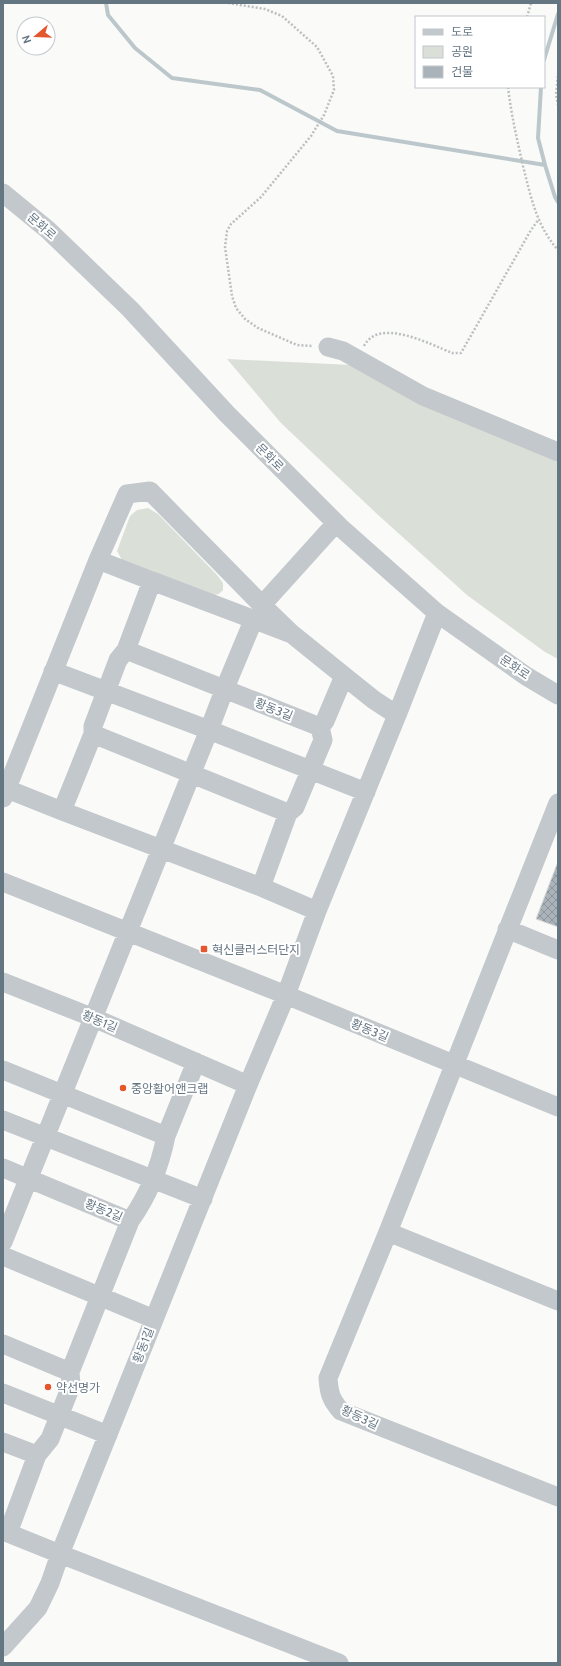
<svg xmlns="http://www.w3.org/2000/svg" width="561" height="1666" font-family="Cabin,'Noto Sans KR',sans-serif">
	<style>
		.green { fill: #dadfd7 }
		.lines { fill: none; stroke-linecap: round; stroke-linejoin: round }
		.stream { stroke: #bbc7cb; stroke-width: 4 }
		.building { fill: url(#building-cross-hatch); stroke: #dcdcda }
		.path { stroke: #bbbfc2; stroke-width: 2.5; stroke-dasharray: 2 2; stroke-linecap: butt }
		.minor { stroke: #c3c8cc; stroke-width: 19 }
		.poi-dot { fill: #e4572e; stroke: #fff; stroke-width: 1.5 }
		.labels { text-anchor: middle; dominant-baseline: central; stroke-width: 4; stroke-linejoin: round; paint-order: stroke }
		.street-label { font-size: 12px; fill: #657683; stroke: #fff }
		.poi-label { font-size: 12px; fill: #657683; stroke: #fff; text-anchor: start }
	</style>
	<defs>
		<pattern id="building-cross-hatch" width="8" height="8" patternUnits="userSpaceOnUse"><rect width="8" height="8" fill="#aab3b9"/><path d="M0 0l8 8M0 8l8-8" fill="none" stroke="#8e969c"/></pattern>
	</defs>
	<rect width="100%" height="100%" fill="#fafaf8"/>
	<!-- green -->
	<path class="green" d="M227,359l124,6 145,70 62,27v197l-13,-7 -78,-57 -91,-82 -95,-90z
		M148,508l10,6 59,61 6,8v7l-4,4 -5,1 -92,-35 -5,-9 13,-35 7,-6z"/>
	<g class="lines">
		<!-- stream -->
		<path class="stream" d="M106,3l2,12 27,33 37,30 88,12 77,41 208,34 10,32 3,5
			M544,60l14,-46
			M541,87l-3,51 7,27"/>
	</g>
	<!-- building -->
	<path class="building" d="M557,864h1v63l-22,-8z"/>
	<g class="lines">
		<!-- path -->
		<path class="path" d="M228,3l37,6 17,7 35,31 16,29 1,14 -10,25 -13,21 -50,61 -30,27 -4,7 -2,16 7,49 4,12 9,11 13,9 39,17 16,1
			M527,17l4,-14
			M558,76l-2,19 2,10
			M508,87c3,27 9,52 15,79 8,31 13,59 35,84
			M364,346c15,-29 66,-2 88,7h9l70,-123 8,-11"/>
		<!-- minor -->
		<path class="minor" d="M3,193l45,37 82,79 97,105 113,113 97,86 89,63 32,19
			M328,347l15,4 80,45 135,56
			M98,560l54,21
			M262,605l74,-82
			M292,634l-140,-53 -26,69 194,77 5,-6 19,-45 30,24 23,15 -80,196
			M53,671l156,59 157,62
			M397,715l40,-102
			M93,734v-8l25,-66 8,-10
			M7,789l55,22
			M3,798l95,-238 29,-66 23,-3 112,114 30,29 52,42
			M558,803l-170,429 -60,146c1,15 3,22 13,33l217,86
			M3,882l283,113 272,112
			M261,887l27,-74 7,-6 28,-67 -3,-13
			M507,929l51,21
			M3,982l91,36 154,67
			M3,1070l163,66 30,-74
			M3,1120l200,79
			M3,1168l127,53 -60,151 -67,-28
			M130,1221c18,-25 30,-55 36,-85
			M388,1232l170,69
			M3,1242l206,-512 16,-42 28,-67
			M3,1256l151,63
			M3,1393l105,42
			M3,1442l34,13 -29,78
			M37,1455l13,-16 21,-53 -1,-14
			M3,1531l57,23 188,-469 38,-90 31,-84 -56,-24 -199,-76 31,-77 195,79
			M3,1647l35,-39 12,-25 10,-29 279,109"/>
	</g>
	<!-- markers -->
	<g class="poi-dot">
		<rect x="200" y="945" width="8" height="8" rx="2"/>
		<circle cx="123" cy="1088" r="4"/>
		<circle cx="48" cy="1387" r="4"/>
	</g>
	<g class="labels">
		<!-- street labels -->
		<g class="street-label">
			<text transform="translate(42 226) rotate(41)">문화로</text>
			<text transform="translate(270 457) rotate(45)">문화로</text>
			<text transform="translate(515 667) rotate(34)">문화로</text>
			<text transform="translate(274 709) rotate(22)">황동3길</text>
			<text transform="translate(100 1021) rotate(23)">황동1길</text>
			<text transform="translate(370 1030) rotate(23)">황동3길</text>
			<text transform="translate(104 1210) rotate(23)">황동2길</text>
			<text transform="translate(143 1345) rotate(-69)">황동1길</text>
			<text transform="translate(360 1417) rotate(25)">황동3길</text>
		</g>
		<!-- poi labels -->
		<g class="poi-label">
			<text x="212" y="949">혁신클러스터단지</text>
			<text x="131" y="1088">중앙활어앤크랩</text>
			<text x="56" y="1387">약선명가</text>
		</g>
	</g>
	<!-- border -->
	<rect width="561" height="1666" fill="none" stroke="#657683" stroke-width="8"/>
	<!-- legend -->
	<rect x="415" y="16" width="130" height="72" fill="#ffffff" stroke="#c1c8cd"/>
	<rect x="423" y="29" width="20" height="6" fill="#c3c8cc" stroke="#c1c8cd"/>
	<text x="451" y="36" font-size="12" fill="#657683">도로</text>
	<rect x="423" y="46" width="20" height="12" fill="#dadfd7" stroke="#c1c8cd"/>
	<text x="451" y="56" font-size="12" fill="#657683">공원</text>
	<rect x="423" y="66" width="20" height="12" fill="#aab3b9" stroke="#c1c8cd"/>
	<text x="451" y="76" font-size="12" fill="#657683">건물</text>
	<!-- north arrow -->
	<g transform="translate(36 36) rotate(251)"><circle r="19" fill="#ffffff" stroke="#c1c8cd"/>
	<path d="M0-3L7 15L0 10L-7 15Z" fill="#e4572e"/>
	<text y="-6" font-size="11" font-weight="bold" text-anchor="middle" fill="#657683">N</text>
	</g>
</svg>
